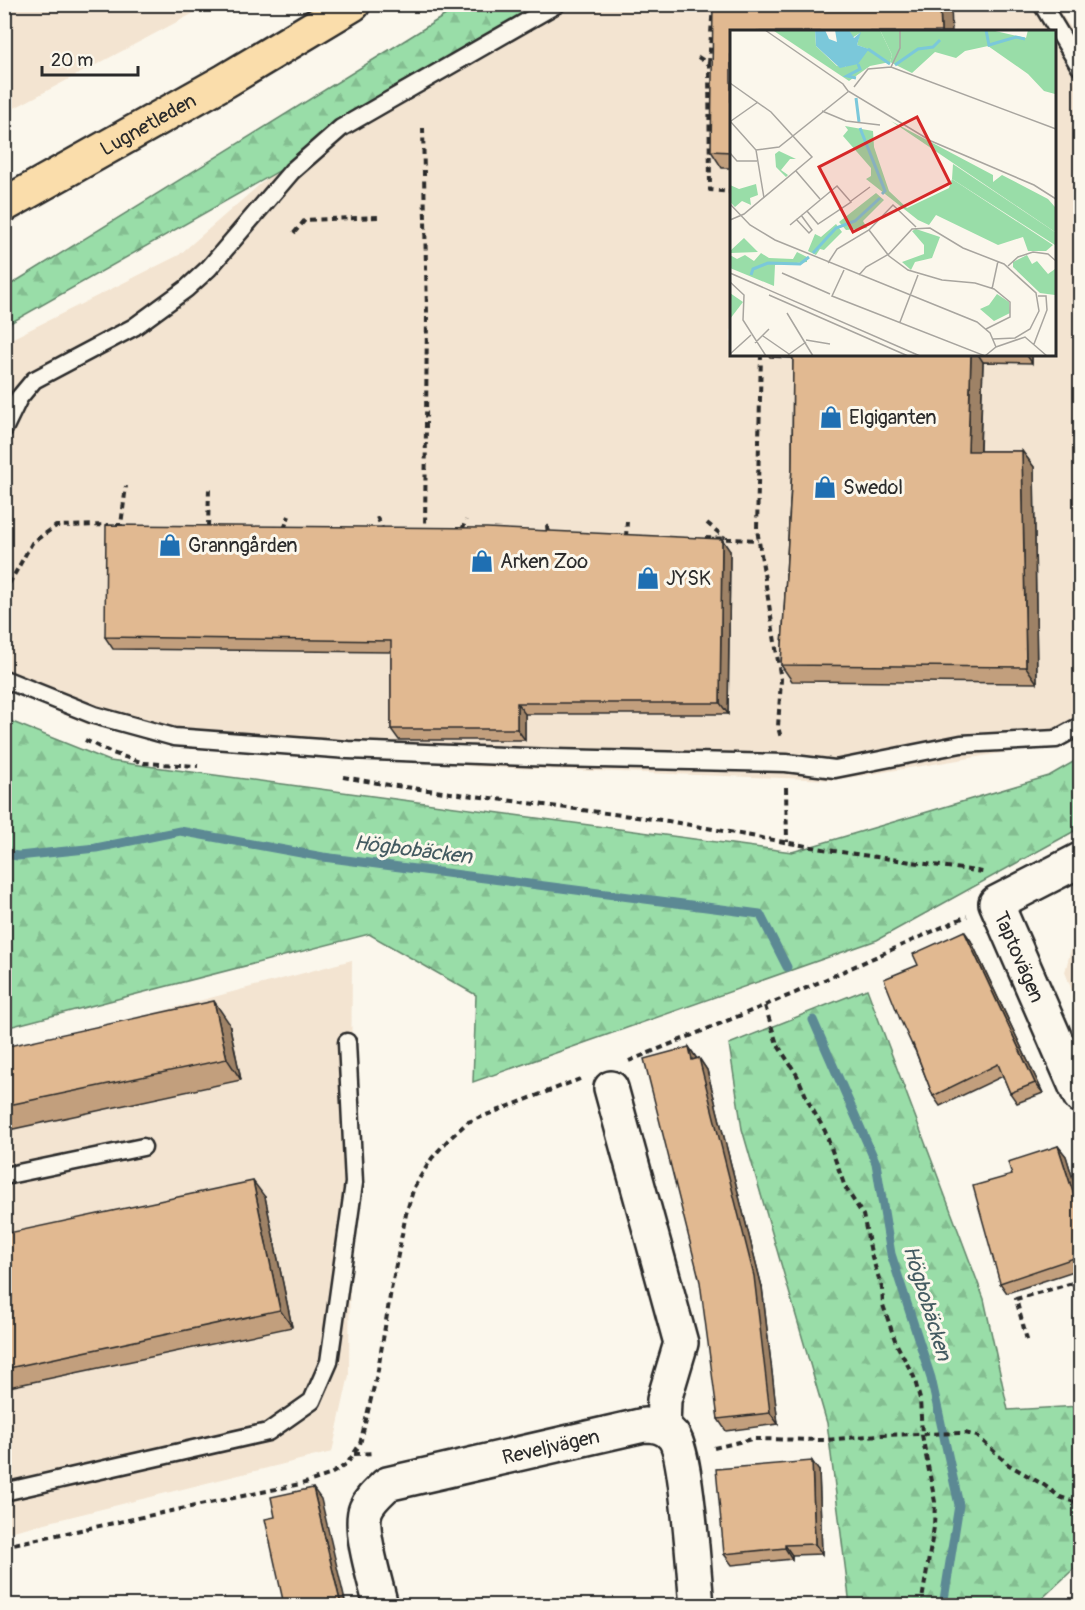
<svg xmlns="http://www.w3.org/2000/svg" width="1085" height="1610" font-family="Pangolin,sans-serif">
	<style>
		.built { fill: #f3e4d1; fill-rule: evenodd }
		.forest { fill: url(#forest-firs); stroke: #62846a; stroke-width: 1.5 }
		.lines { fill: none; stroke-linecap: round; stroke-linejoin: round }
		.stream { stroke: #5b8994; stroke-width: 9 }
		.lane-casing { stroke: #2b2b2b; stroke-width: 21 }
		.street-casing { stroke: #2b2b2b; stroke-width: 38 }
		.highway-casing { stroke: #2b2b2b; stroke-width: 38 }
		.path { stroke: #2b2b2b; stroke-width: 4; stroke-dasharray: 6 4.5; stroke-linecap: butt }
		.lane { stroke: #fbf7ec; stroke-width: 16 }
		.street { stroke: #fbf7ec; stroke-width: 33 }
		.highway { stroke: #faddab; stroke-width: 33 }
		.wall { fill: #c29f7d; stroke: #2b2b2b; stroke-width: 1.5 }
		.shaded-wall { fill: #9e8266; stroke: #2b2b2b; stroke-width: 1.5 }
		.building { fill: #e1b991; stroke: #2b2b2b; stroke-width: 1.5 }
		.labels { text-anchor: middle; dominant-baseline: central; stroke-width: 6; stroke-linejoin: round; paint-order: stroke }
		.street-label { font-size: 20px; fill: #2b2b2b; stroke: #fbf7ec }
		.poi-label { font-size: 20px; fill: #2b2b2b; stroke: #fbf7ec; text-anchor: start }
		.water-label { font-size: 21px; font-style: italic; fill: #435a60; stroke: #fbf7ec }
		.inset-river { fill: none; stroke: #7bc8da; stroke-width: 3 }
		.inset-road { fill: none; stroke: #a8a59f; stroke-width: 1.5 }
		.view { fill: #d62828; fill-opacity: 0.15; stroke: #d62828; stroke-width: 3 }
		.inset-edge { fill: none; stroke: #2b2b2b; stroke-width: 3 }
	</style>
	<defs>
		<pattern id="forest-firs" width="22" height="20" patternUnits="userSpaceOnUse" patternTransform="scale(1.5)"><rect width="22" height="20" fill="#99dda8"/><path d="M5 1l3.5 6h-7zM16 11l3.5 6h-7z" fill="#84be91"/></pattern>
	</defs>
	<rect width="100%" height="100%" fill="#fbf7ec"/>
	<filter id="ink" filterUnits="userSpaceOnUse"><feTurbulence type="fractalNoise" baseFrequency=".0167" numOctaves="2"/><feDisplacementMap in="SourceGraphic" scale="12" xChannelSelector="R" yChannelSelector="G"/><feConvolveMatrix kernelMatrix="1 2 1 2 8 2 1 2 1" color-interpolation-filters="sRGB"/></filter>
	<g filter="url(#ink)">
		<!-- built -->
		<path class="built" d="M5,4h204v1l-204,108z
			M527,5h527l3,2 23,35v687l-28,16 -218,35 -349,-13 -307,-23 -89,-19 -84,-36v-347l174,-87 157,-137zM731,32h323v322h-323z
			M1080,915v97l-15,-40z
			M352,960l-3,415 -17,77 -327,81v-480z"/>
		<!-- forest -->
		<path class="forest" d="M460,5h112l-567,321v-38l439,-272z
			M5,719l105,42 682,91 257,-76 31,-18v70l-203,112 -404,142 3,-87 -107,-61 -364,94z
			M867,989l117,310 24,111 72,-4v157l-45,42h-185l-23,-182 -85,-294 -13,-85z"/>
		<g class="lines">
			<!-- stream -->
			<path class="stream" d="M4,854l14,2 78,-8 84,-17 143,26 437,57 27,53
				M813,1020l63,143 15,91 40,124 28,127 -16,101"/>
			<!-- lane casing -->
			<g class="lane-casing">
				<path id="lane" d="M1042,4l38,63
					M4,429l15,-31 15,-18 100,-53 52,-38 23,-21 83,-97 49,-43 216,-124
					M4,679l90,36 80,22 174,13 206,8 232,5 49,6 126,-25 95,-5 24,-13
					M4,1176l139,-29
					M4,1492l264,-60 44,-31 17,-39 25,-179 -7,-141"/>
			</g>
			<!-- street casing -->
			<g class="street-casing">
				<g id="street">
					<path id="s1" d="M1080,860l-84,43 84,193"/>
					<path d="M611,1088l70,255 -17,57 -1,27"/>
					<path id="s2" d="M381,1606c-5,-22 -23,-78 -15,-97 4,-10 13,-17 21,-25l257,-59c12,0 21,2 29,11 14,17 21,140 24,170"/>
				</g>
			</g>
			<!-- highway casing -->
			<g class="highway-casing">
				<g id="highway">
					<path id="s3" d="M4,205l221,-124 128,-77"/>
				</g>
			</g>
			<!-- path -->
			<path class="path" d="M698,57l11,7 1,126 21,2
				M709,64l4,-60
				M423,128l4,185 -2,219
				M294,233l11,-13 75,-3
				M761,354l-4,175 24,151 -3,47 3,11
				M377,517l6,13
				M707,523l18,15
				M116,525h5l5,-39
				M547,525l1,10
				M208,527l1,-39
				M284,529l5,-13
				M462,530l4,-10
				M626,537l1,-16
				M705,538l53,2
				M4,593l28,-50 24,-17 53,-1
				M85,740l27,13 32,10 54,3
				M343,777l46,8 279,36 166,30 149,21
				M786,787l1,55
				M765,1006l12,38 20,31 12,28 16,28 20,56 18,28 9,42 10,31 1,17 13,38 18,34 6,22 2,36 13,67 -1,25 -13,79
				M629,1061l166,-68 172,-77
				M1027,1340l-11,-41 64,-18
				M714,1448l38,-9 74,1 53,-5 86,-2 12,3 32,29 35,20 16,12 20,7
				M354,1454l20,-1
				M4,1546l301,-63 24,-8 18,-11 13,-20 18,-74 13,-80 15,-76 8,-27 18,-29 16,-18 20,-18 112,-43"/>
			<!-- lane -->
			<use href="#lane" class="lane"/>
			<!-- street -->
			<use href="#street" class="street"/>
			<!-- highway -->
			<use href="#highway" class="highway"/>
		</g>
		<!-- wall -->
		<path class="wall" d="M731,32v136h-9l-11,-17z
			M768,354h264v9l-49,-1 -3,89h42l12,16 3,216 -245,-2 -11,-16 11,-197 1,-110 -23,-1z
			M730,551l-2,163h-203v26h-126l-8,-11v-77l-278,-3 -8,-12z
			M964,931l7,10 72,152 -26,10 -7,-10 -7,-17 -63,30 -7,-10 -18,-46 -3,-5 6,-80z
			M229,1023l12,57 -237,51v-84z
			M689,1047l8,12 2,-1 8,12 55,217 16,137 -52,7 -8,-12z
			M1058,1146l8,10 14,46v67l-73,24 -7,-10 12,-108z
			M265,1197l27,130 -288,61v-154z
			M819,1471l3,83 -30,1v4l-60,6 -8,-11z"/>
		<!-- shaded-wall -->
		<path class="shaded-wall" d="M940,4h11l1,28h-11z
			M971,354h7l5,8 -4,105 -11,-16z
			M1026,354h6v9z
			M1022,451l12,16 3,216 -11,-16z
			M722,539l8,12 -2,163 -8,-11z
			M517,703l8,11v26l-8,-11z
			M964,931l7,10 72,152 -8,-10z
			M214,1001l15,22 12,57 -14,-21z
			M689,1047l8,12 -5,1z
			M699,1058l8,12 55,217 16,137 -8,-11z
			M1058,1146l8,10 14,46v12z
			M253,1181l12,16 27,130 -12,-17z
			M812,1461l7,10 3,83 -7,-10z
			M313,1488l8,11 25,106h-5z
			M785,1545l7,10v4l-7,-11z"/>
		<!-- building -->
		<path class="building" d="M713,4h227l1,28h-210v120l-20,-1z
			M793,354h178l-3,97h54l4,216 -245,-2 11,-197z
			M106,525l381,3 235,11 -2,164h-203v26h-126v-88l-286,-4z
			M964,931l71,152 -25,10 -12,-29 -65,32 -20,-52 -1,1 -12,-26 -16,-40 34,-14 -5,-11z
			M214,1001l13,58 -223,47v-59z
			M689,1047l3,13 7,-2 55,218 16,137 -52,6 -18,-137 -56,-223z
			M1058,1146l22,68v42l-80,27 -27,-97 39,-11 -4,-13z
			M253,1181l27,129 -276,59v-135z
			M812,1461l3,83 -30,1v3l-61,6 -8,-85z
			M313,1488l28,117h-57l-19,-86 10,-2 -4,-20z
			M1047,1599l33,1v5h-33z"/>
	</g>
	<!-- icons -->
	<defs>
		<g id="shop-bare" transform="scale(1.8)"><path d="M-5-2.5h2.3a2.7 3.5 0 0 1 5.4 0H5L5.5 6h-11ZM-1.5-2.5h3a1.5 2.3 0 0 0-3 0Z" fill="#1f6fb2" stroke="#fbf7ec" stroke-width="2.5" paint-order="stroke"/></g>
	</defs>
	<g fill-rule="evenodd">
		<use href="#shop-bare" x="831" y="417"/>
		<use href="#shop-bare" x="825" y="487"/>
		<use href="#shop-bare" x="170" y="545"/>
		<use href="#shop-bare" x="482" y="561"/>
		<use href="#shop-bare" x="648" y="578"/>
	</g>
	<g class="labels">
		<!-- street labels -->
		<g class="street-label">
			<text stroke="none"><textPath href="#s3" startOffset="165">Lugnetleden</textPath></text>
			<text stroke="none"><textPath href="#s1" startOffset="153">Taptovägen</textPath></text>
			<text stroke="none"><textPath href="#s2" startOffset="300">Reveljvägen</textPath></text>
		</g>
		<!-- poi labels -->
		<g class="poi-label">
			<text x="849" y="417">Elgiganten</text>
			<text x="843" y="487">Swedol</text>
			<text x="188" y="545">Granngården</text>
			<text x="500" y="561">Arken Zoo</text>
			<text x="666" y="578">JYSK</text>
		</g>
		<!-- water labels -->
		<g class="water-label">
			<text transform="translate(413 850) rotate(7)">Högbobäcken</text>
			<text transform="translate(927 1303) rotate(73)">Högbobäcken</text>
		</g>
	</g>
	<!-- overview -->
	<g transform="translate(730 30)">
		<rect width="326" height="326" fill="#fbf7ec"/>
		<path d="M85,0l1,16 21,20 8,1 23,-18 -11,-4 3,-12 -8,5 -3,-8h31l12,25 -2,7 -20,4 -21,15 -75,-50zM49,121l17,8h-6l-9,11 7,5 4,-4 -6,6 -10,-10 -1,-13zM223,134l102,68v13l-103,-66z" fill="#99dda8"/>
		<path d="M150,0h111l35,8 2,-8h27v64l-11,-3 -16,-17 -40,-28 -23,5 -9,7 -21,-6 -23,21 -22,-11 2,-7zM161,91l102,54v7l9,-7 46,24 7,8v25zM115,96l28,5 1,16 15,44 18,17 42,-20 3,-9 101,66 -7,6h-18l-5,-14 -25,8 -62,-30 -7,10 -11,-5 -52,-41 5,-3v-8l-28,-32 5,-6zM26,154l2,11 -8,3 1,7 -9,-4 -7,6 -5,-5v-17l9,4zM146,163l8,7 -21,21 4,7 -21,2 -7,-8zM106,194l6,8 -18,18 -4,-1 -4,6 -8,-4 7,-17 6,3zM186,199l24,8 -8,21 -17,4 -4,8 -9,-8 22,-8v-9l-12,-14zM14,208l14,14 -28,1v-2zM67,222l10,5v5l-32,3 -1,21 -44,-18v-13l7,4 8,-4 9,6 7,-8 8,5 24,1zM297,225l5,9 5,-3 11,13 7,-5v26l-15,-2 -27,-26v-5zM267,264l12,8 1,11 -16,8 -14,-12 9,-4z" fill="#99dda8"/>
		<path d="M0,263l13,9 -13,17z" fill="#99dda8"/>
		<path d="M85,0h10l4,9 8,3 -2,-12h14l5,8 7,-6 -4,13 12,4 -11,15 -18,4 -24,-22z" fill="#7bc8da"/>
		<path class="inset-river" d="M256,0l3,15 27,-8 9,2M138,19l22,15M165,35l23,-16 15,-2 7,-7M126,48l-9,-2 13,-7 -2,-5M126,68l3,24M130,98l25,63 -3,3M83,223l23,-25 19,-7 25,-23M21,245l2,-6 15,-6 32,1 9,-7"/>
		<path class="inset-road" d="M35,0l78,54 5,7 83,50 103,44 22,14M161,37l9,-19v-18M0,53l41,29 41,45 -68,57 -14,6M124,57l14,-18 23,-2 165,62M92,81l24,10 34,4M0,91l26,29 8,48M1,91l27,-19M26,120l23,-3 70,-56M0,123l7,8h20M66,141l24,28M107,156l14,16 -33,22 -11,-13zM121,171l19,-14M0,174l20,21 25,15 202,82 13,11 6,14M66,189l13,14 3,-3 -11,-15M60,195l17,-14M139,200l20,26 19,14 34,10 33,3 19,6 16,13v15l-24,12M98,233l9,-14 32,-19 24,-25 23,22M278,236l10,-9 15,-5 15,2 8,7M114,240l-12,26 153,60 11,-9 29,-10 22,19M0,243l190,83M52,243l48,21M129,245l7,-8 23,-13 23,-25 18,-1 33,20 41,16 32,29 3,18 -9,18 -15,9 -22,1M0,252l14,13 -1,25 23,36M262,259l6,-28M39,265l139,61M57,283l26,43M170,292l18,-47M33,306l26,18M76,310l24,4M25,313l14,-14M304,314l13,-34 -1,-14h-8M0,324l21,-19M58,325l18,-13"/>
		<path class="view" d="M187,87l33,66 -97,49 -34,-65z"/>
		<rect width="326" height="326" class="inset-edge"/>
	</g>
	<!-- margin -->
	<rect width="1085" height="1610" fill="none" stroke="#fbf7ec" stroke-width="24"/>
	<rect x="12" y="12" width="1061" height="1586" fill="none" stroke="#2b2b2b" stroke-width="2" filter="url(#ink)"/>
	<!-- scale -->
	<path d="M42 66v9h96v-9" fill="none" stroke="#2b2b2b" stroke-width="3"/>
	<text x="51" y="66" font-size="18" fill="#2b2b2b" stroke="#fbf7ec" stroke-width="4.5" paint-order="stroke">20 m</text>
</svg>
